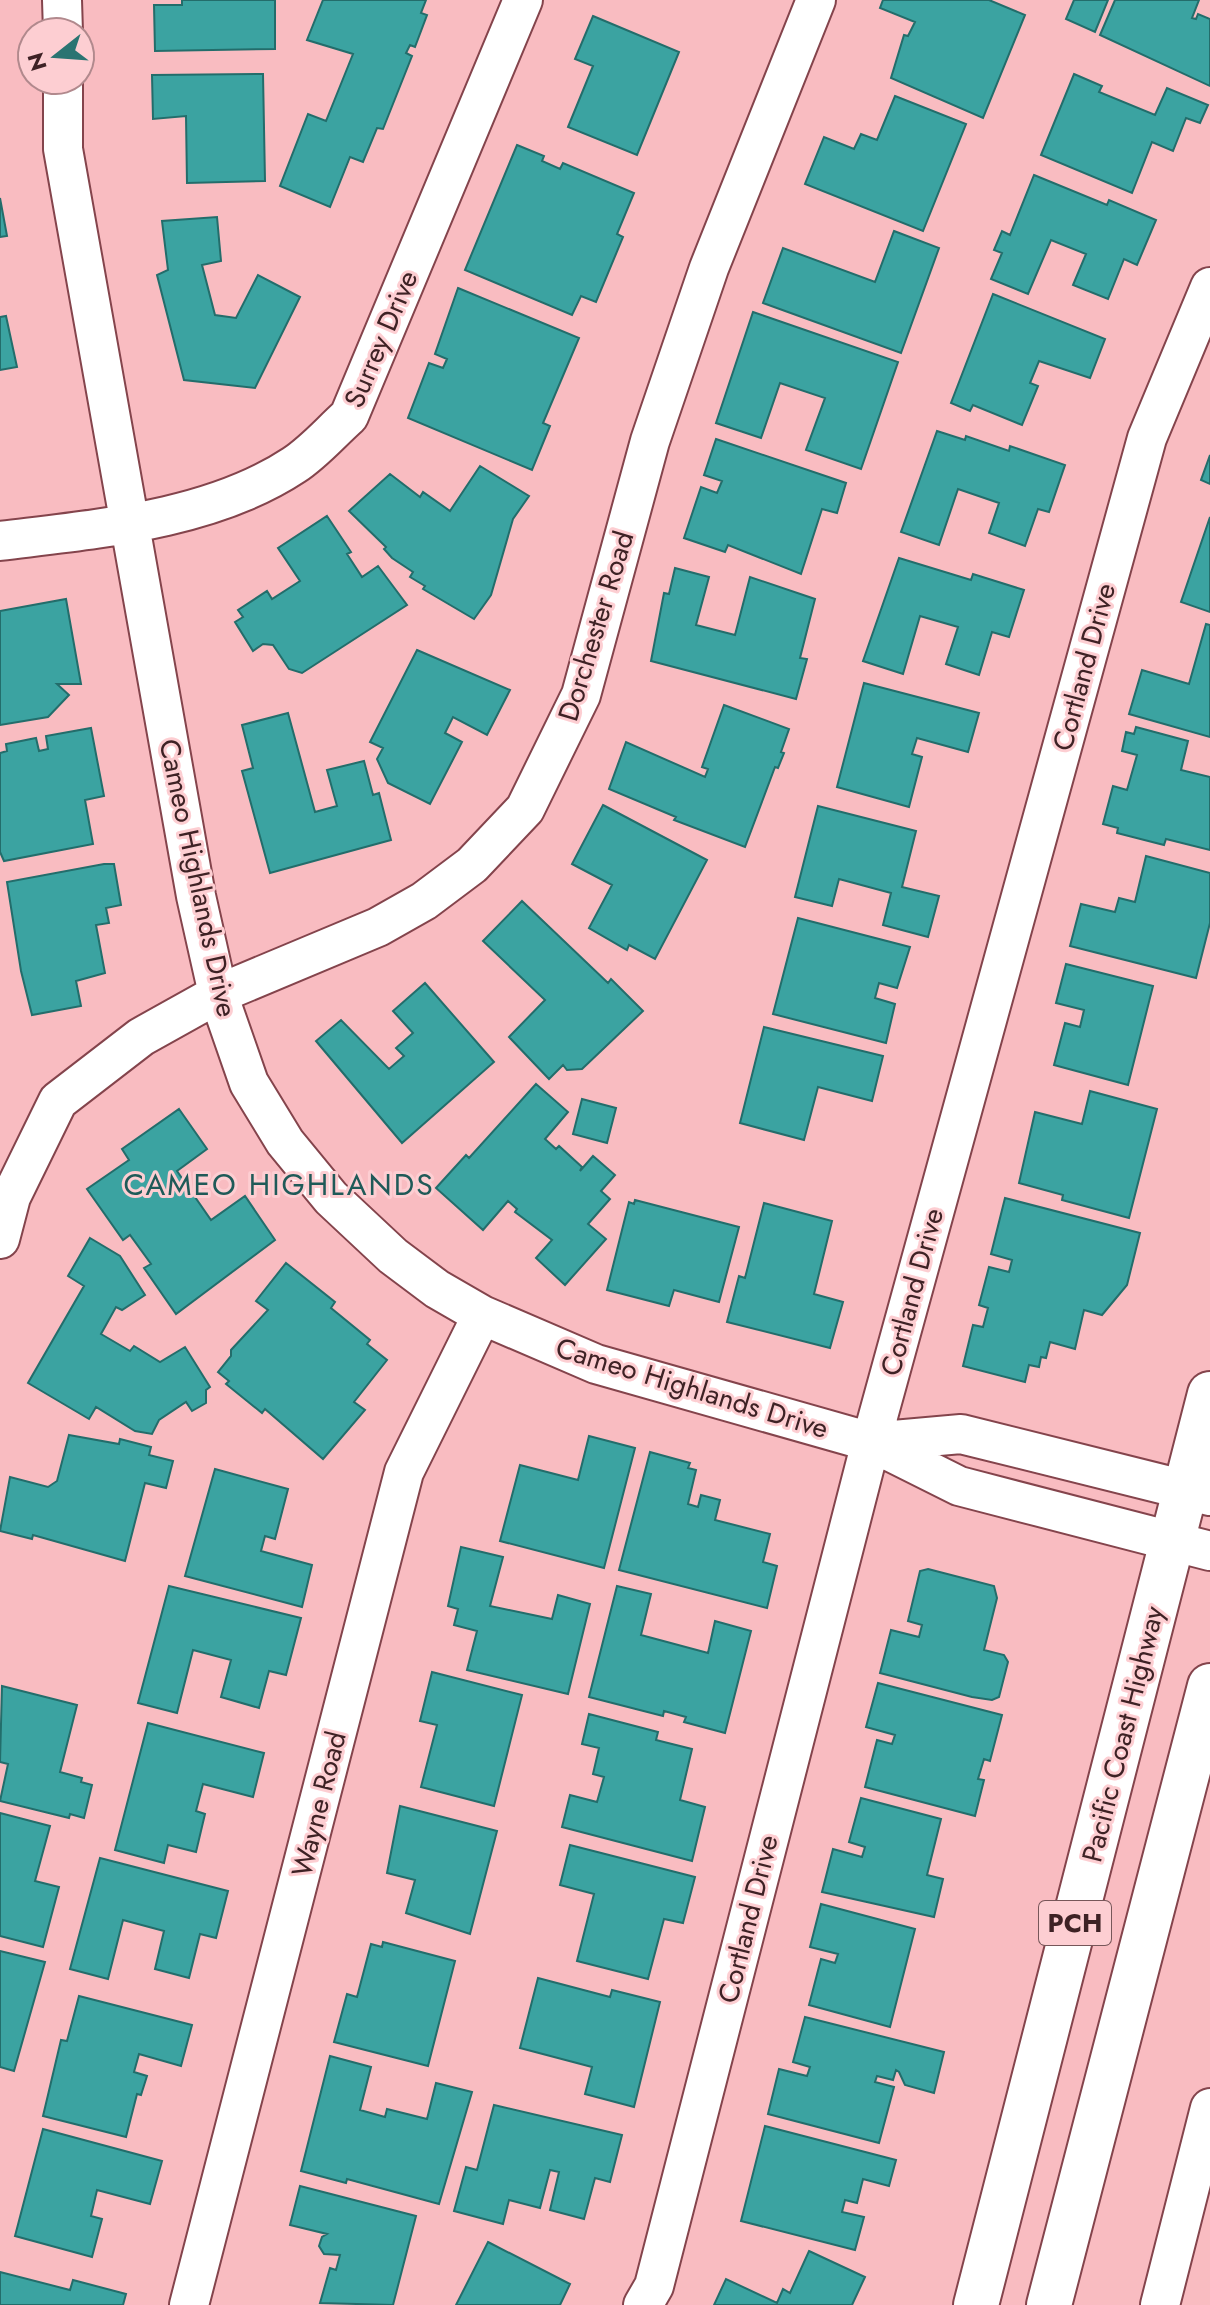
<svg xmlns="http://www.w3.org/2000/svg" width="1210" height="2305" font-family="Jost,sans-serif">
	<style>
		.building { fill: #3ba3a1; stroke: #236d6b; stroke-width: 2 }
		.lines { fill: none; stroke-linecap: round; stroke-linejoin: round }
		.minor-casing { stroke: #84444c; stroke-width: 42 }
		.highway-casing { stroke: #84444c; stroke-width: 48 }
		.minor { stroke: #fff; stroke-width: 38 }
		.highway { stroke: #fff; stroke-width: 44 }
		.labels { text-anchor: middle; dominant-baseline: central; stroke-width: 6; stroke-linejoin: round; paint-order: stroke }
		.shield { fill: #fdced2; stroke: #775659; stroke-width: 2 }
		.shield-label { font-size: 26px; font-weight: bold; fill: #3e2225 }
		.street-label { font-size: 28px; fill: #3e2225; stroke: #fdced2 }
		.neighbourhood-label { font-size: 30px; letter-spacing: 2px; fill: #1f5a58; stroke: #fdced2 }
	</style>
	<rect width="100%" height="100%" fill="#f9bcc1"/>
	<!-- building -->
	<path class="building" d="M182,0h93v49l-120,2 -1,-46h28z
		M323,0h103l-5,13 6,2 -12,32 -5,-2 -4,8 6,3 -29,73 -6,-1 -14,34 -13,-5 -20,50 -50,-21 28,-72 18,7 27,-67 -46,-14z
		M883,0h106l36,15 -42,103 -92,-40 13,-43 4,1 7,-14 -35,-14z
		M1074,0h34l-13,32 -29,-13z
		M1115,0h84l-7,18 4,1 2,-5 12,5v67l-110,-51z
		M593,16l86,36 -42,103 -69,-28 25,-61 -18,-7z
		M263,74l2,107 -78,2 -1,-67 -33,3 -1,-44z
		M1074,74l28,12 -3,6 56,23 12,-27 41,17 -8,18 -14,-5 -13,33 -21,-9 -20,51 -91,-38z
		M895,96l71,28 -43,107 -118,-47 19,-47 30,12 7,-15 16,6z
		M517,145l27,11 -2,5 18,8 3,-6 71,30 -17,41 6,3 -27,65 -15,-6 -9,19 -107,-45z
		M1034,175l73,30 2,-5 47,20 -19,45 -13,-6 -16,40 -35,-14 13,-31 -35,-14 -23,54 -37,-15 11,-26 -8,-3 8,-19 8,4z
		M0,198l7,38 -7,1z
		M217,217l4,44 -19,4 13,50 21,3 22,-43 42,22 -45,91 -71,-8 -27,-105 11,-5 -6,-49z
		M894,231l45,17 -38,105 -138,-50 20,-55 92,34z
		M458,288l121,50 -36,85 7,3 -18,44 -124,-52 21,-55 14,5 4,-9 -12,-5z
		M993,294l112,45 -15,39 -51,-17 -9,22 8,3 -16,39 -49,-20 -3,6 -19,-8z
		M753,312l145,50 -37,107 -55,-19 19,-52 -45,-15 -19,55 -45,-15z
		M6,316l11,51 -17,3v-53z
		M937,431l28,9 1,-4 43,15 1,-5 55,19 -16,47 -11,-3 -13,37 -36,-13 10,-30 -41,-14 -19,56 -38,-13z
		M716,439l130,44 -9,30 -15,-4 -21,65 -73,-29 -3,7 -41,-14 17,-51 16,6 5,-12 -18,-6z
		M1210,455v29l-9,-4z
		M480,466l49,30 -16,23 -22,76 -17,24 -51,-30 2,-3 -15,-9 3,-5 -21,-14 -8,-9 2,-2 -37,-36 41,-37 30,23 3,-5 27,19z
		M327,516l24,36 -4,2 15,23 16,-11 29,39 -105,68 -13,-4 -16,-24 -10,-1 -10,7 -18,-29 8,-5 -5,-7 29,-19 5,8 28,-18 -22,-33z
		M1210,517v95l-29,-10z
		M899,558l72,22 2,-6 51,16 -15,47 -17,-5 -13,43 -33,-11 12,-37 -38,-11 -17,58 -40,-13z
		M675,568l34,9 -13,48 39,10 15,-58 65,22 -15,59 7,1 -11,40 -145,-38 13,-68 5,1z
		M66,599l15,85h-24l12,11 -21,22 -48,8v-114z
		M1206,624l4,1v112l-81,-23 13,-44 47,14z
		M417,650l93,40 -23,45 -34,-18 -8,16 17,9 -32,62 -42,-21 -11,-24 6,-11 -13,-6z
		M864,683l115,30 -11,39 -51,-14 -5,16 10,3 -13,50 -72,-20z
		M724,705l65,24 -8,23 3,1 -6,15 -3,-1 -30,80 -71,-27 2,-3 -67,-28 17,-47 79,35 3,-8 -6,-2z
		M288,713l27,99 22,-6 -10,-36 37,-9 9,34 6,-2 12,47 -121,33 -28,-102 11,-3 -11,-43z
		M1136,727l52,14 -7,29 29,7v73l-44,-11 -2,6 -47,-12 1,-5 -15,-4 10,-38 14,4 10,-35 -15,-4 4,-19 8,2z
		M91,728l13,68 -19,4 8,44 -89,17 -4,-9v-99l7,-2 -1,-7 30,-6 3,13 9,-2 -2,-13z
		M603,805l104,55 -52,99 -26,-14 -2,5 -38,-22 23,-43 -40,-21z
		M818,806l98,25 -14,56 37,9 -11,41 -45,-12 8,-32 -52,-14 -7,27 -37,-9z
		M1146,856l64,17v50l-14,55 -126,-32 11,-42 34,8 4,-14 16,4z
		M104,864h10l7,41 -15,3 3,15 -13,2 9,48 -29,8 5,25 -49,9 -11,-44 -14,-89z
		M522,901l86,82 3,-4 32,32 -61,58 -15,1 -4,-5 -14,14 -40,-42 36,-37 -62,-59z
		M798,918l112,29 -13,41 -18,-5 -4,15 20,6 -9,39 -113,-29z
		M1066,964l87,22 -25,99 -74,-20 11,-42 15,4 4,-17 -28,-7z
		M425,983l69,79 -92,81 -86,-102 25,-21 48,49 15,-13 -8,-8 17,-15 -20,-22z
		M764,1027l119,29 -11,45 -54,-14 -14,53 -64,-17z
		M536,1084l32,28 -23,27 11,10 3,-3 23,21 -2,4 13,-15 22,19 -14,16 9,8 -22,25 18,15 -41,46 -29,-27 16,-18 -37,-28 2,-3 -9,-8 -25,29 -47,-42 30,-33 3,3z
		M1090,1091l67,18 -28,109 -67,-18 1,-5 -44,-12 16,-71 47,12z
		M582,1099l34,9 -9,35 -34,-9z
		M179,1109l28,40 -30,22 34,49 34,-24 30,44 -99,74 -32,-46 7,-4 -21,-29 -7,5 -36,-51 42,-29 -7,-11z
		M1005,1198l135,35 -13,52 -25,30 -18,-5 -9,39 -25,-7 -4,16 -5,-1 -2,10 -10,-2 -4,17 -62,-16 10,-41 10,2 5,-19 -9,-3 10,-38 20,5 3,-12 -21,-6z
		M635,1200l104,27 -20,75 -45,-12 -5,16 -62,-16 22,-88 5,2z
		M764,1203l68,18 -18,73 29,8 -13,46 -103,-26 12,-46 6,2z
		M90,1238l30,18 25,39 -23,15 -6,-3 -15,27 29,17 4,-5 26,16 25,-15 25,40 -4,3v13l-14,8 -6,-9 -27,18 -7,14 -17,-3 -39,-24 -7,12 -61,-36 56,-97 -16,-10z
		M286,1263l49,39 -4,6 39,32 -3,4 20,16 -33,42 11,8 -42,49 -58,-50 -3,4 -36,-29 3,-3 -11,-9 13,-16v-6l37,-40 -12,-9z
		M69,1435l50,9 1,-5 31,8 -2,8 24,6 -7,27 -21,-5 -20,78 -92,-26 -1,4 -32,-8 10,-54 38,10 9,-6z
		M589,1436l46,12 -31,120 -104,-27 20,-76 58,15z
		M650,1452l40,11 -2,5 8,2 -8,34 10,3 3,-12 19,5 -5,20 55,14 -7,28 14,4 -10,42 -148,-38z
		M215,1469l73,20 -13,50 -10,-3 -4,15 51,14 -10,42 -117,-31z
		M461,1547l42,10 -13,49 62,13 6,-24 32,9 -22,90 -101,-24 10,-39 -23,-6 4,-16 -10,-3z
		M928,1569l66,17 3,12 -13,52 20,5 4,7 -9,35 -7,3 -20,-3 -92,-24 11,-43 28,7 3,-12 -14,-4 12,-50z
		M169,1586l132,32 -15,57 -17,-4 -10,37 -38,-11 10,-37 -38,-10 -16,63 -39,-10z
		M617,1586l34,8 -10,41 67,18 7,-32 36,10 -26,102 -41,-11 2,-5 -22,-6 -1,5 -74,-19z
		M432,1672l90,23 -28,111 -73,-19 16,-62 -17,-4z
		M878,1683l124,32 -12,46 -6,-2 -6,20 6,1 -9,36 -110,-29 12,-47 15,4 3,-9 -29,-8z
		M2,1686l75,19 -17,67 22,6 -1,4 11,3 -8,33 -14,-4 -1,4 -69,-17 8,-37 -8,-2z
		M589,1714l69,18 -2,8 36,9 -12,51 25,7 -13,54 -130,-34 8,-32 27,7 7,-25 -11,-3 6,-26 -17,-4z
		M148,1723l116,30 -11,44 -50,-13 -7,27 9,3 -9,38 -28,-7 -4,18 -49,-13z
		M861,1798l80,21 -14,56 16,4 -9,38 -112,-25 11,-43 29,8 3,-10 -16,-5z
		M400,1806l97,25 -27,103 -64,-21 9,-33 -28,-7z
		M0,1813l50,13 -15,55 24,6 -16,60 -43,-11z
		M570,1845l125,32 -12,46 -19,-4 -16,60 -71,-18 17,-67 -34,-9z
		M100,1858l128,33 -12,47 -16,-4 -11,44 -34,-9 9,-38 -41,-11 -15,59 -38,-10z
		M821,1904l94,25 -25,98 -81,-22 12,-46 14,4 3,-9 -28,-7z
		M383,1942l72,19 -27,105 -94,-24 13,-48 10,3 14,-53 11,3z
		M0,1951l45,11 -31,109 -14,-4z
		M538,1978l72,19 2,-7 48,12 -26,105 -49,-13 7,-27 -72,-19z
		M79,1996l113,29 -11,41 -42,-12 -5,18 13,4 -6,19 -4,-1 -11,43 -83,-21 18,-76 6,1z
		M805,2017l139,35 -10,41 -29,-8 -6,-13 -3,-2 -3,10 -16,-4 -2,6 19,5 -15,56 -111,-29 11,-45 28,7 3,-9 -17,-5z
		M330,2056l41,11 -11,43 25,7 2,-8 40,10 9,-36 36,9 -33,112 -92,-25 -1,4 -45,-12z
		M494,2105l128,30 -12,47 -15,-4 -11,41 -34,-9 9,-38 -9,-2 -10,38 -31,-8 -6,24 -49,-13 12,-44 11,3z
		M765,2126l131,34 -7,26 -26,-7 -6,24 -12,-3 -3,12 22,5 -9,33 -114,-29z
		M43,2129l119,32 -12,43 -53,-14 -6,26 11,3 -10,38 -77,-21z
		M300,2186l116,30 -23,89 -73,-2 10,-35 6,2 4,-15 -16,-1 -5,-8 3,-9 5,-3 -37,-9z
		M488,2242l82,42 -10,21h-104z
		M809,2251l56,26 -13,28h-138l12,-26 51,24 6,-14 7,4z
		M0,2272l70,18 3,-10 53,14 -3,11h-123z"/>
	<g class="lines">
		<!-- minor casing -->
		<g class="minor-casing">
			<path id="minor" d="M62,0l1,32
				M63,80v69l133,747 22,98 31,89 36,59 46,56 62,58 44,33 45,26 114,49 275,78 88,44 251,65
				M0,541c96,-12 211,-21 294,-76 20,-13 37,-33 55,-49l174,-416
				M0,1239l11,-42 47,-96 83,-64 77,-43 160,-67 46,-26 48,-36 53,-56 56,-114 69,-254 59,-173 107,-268
				M871,1442l90,-8 249,62
				M189,2305l215,-833 78,-157
				M643,2305l11,-19 217,-844 276,-1004 63,-151
				M1160,2305l50,-197"/>
		</g>
		<!-- highway casing -->
		<g class="highway-casing">
			<path id="highway" d="M976,2305l234,-911
				M1049,2305l161,-619"/>
		</g>
		<!-- minor -->
		<use href="#minor" class="minor"/>
		<!-- highway -->
		<use href="#highway" class="highway"/>
	</g>
	<g class="labels">
		<!-- shield labels -->
		<rect class="shield" x="1039" y="1901" width="72" height="44" rx="6"/>
		<g class="shield-label">
			<text x="1075" y="1923">PCH</text>
		</g>
		<!-- street labels -->
		<g class="street-label">
			<text transform="translate(381 339) rotate(-67)">Surrey Drive</text>
			<text transform="translate(596 626) rotate(-73)">Dorchester Road</text>
			<text transform="translate(1084 667) rotate(-75)">Cortland Drive</text>
			<text transform="translate(198 878) rotate(78)">Cameo Highlands Drive</text>
			<text transform="translate(912 1292) rotate(-75)">Cortland Drive</text>
			<text transform="translate(692 1388) rotate(17)">Cameo Highlands Drive</text>
			<text transform="translate(1123 1734) rotate(-76)">Pacific Coast Highway</text>
			<text transform="translate(319 1804) rotate(-76)">Wayne Road</text>
			<text transform="translate(748 1919) rotate(-76)">Cortland Drive</text>
		</g>
		<!-- neighbourhood labels -->
		<g class="neighbourhood-label">
			<text x="279" y="1184">CAMEO HIGHLANDS</text>
		</g>
	</g>
	<!-- north arrow -->
	<g transform="translate(56 56) rotate(253)"><circle r="38" fill="#fdced2" stroke="#b1898d" stroke-width="2"/>
	<path d="M0-6L14 30L0 20L-14 30Z" fill="#2a7472"/>
	<text y="-12" font-size="22" font-weight="bold" text-anchor="middle" fill="#3e2225">N</text>
	</g>
</svg>
